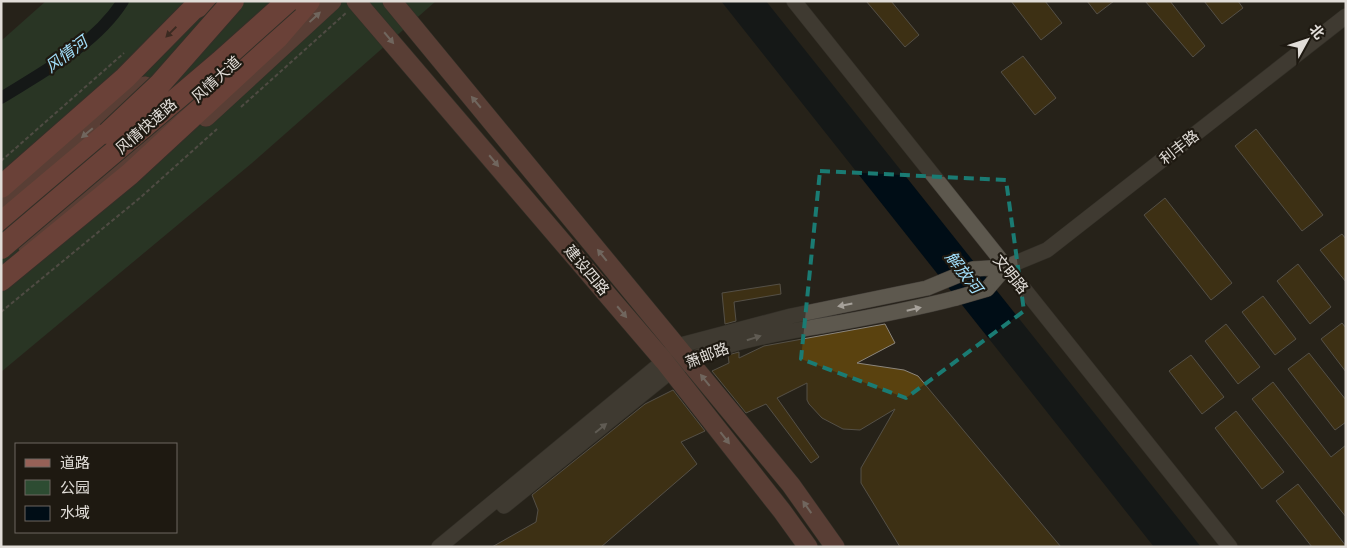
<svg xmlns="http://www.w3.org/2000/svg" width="1347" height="548" font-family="'Libre Baskerville','Noto Sans SC',serif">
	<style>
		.green { fill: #2d4c32 }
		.water { fill: #000d16 }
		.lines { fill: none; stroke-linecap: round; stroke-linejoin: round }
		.canal { stroke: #000d16; stroke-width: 12 }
		.building { fill: #5a420f; stroke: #8c867c }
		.minor-casing { stroke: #423e38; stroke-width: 16 }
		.major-casing { stroke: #423e38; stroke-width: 20 }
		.highway-casing { stroke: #423e38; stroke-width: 24 }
		.path { stroke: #817d76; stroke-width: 2; stroke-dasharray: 4 2.5; stroke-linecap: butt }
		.minor { stroke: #5d584e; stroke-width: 15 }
		.major { stroke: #976157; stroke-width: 19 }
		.highway { stroke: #bd675d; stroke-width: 22 }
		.minor-bridge-casing { stroke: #423e38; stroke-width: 16; stroke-linecap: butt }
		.highway-bridge-casing { stroke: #423e38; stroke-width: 24; stroke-linecap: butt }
		.minor-bridge { stroke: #5d584e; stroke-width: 15 }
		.highway-bridge { stroke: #bd675d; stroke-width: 22 }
		.oneway { fill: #cbb8b1 }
		.oneway2 { fill: #56342c }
		.oneway3 { fill: #a6a19a }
		.marked { fill: none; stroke: #1a7b73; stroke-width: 4; stroke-dasharray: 10 6; stroke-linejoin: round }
		.labels { text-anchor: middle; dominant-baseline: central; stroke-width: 4.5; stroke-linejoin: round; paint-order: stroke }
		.street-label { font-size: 15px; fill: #e1ddd8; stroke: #1e1911 }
		.water-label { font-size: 16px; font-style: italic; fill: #a3e0fc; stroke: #1e1911 }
	</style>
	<rect width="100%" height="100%" fill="#27221a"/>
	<!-- green -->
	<path class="green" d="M46,1h390l-184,162 -251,209v-331z"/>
	<!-- water -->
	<path class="water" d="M721,1h45l435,546h-47z"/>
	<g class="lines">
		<!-- canal -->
		<path class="canal" d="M1,98c42,-26 95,-54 122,-97"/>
	</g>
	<!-- building -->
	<path class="building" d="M866,1h25l28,34 -14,12z
		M1011,1h34l17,22 -21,17z
		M1087,1h27l-17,13z
		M1145,1h25l35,45 -12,11z
		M1204,1h34l5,7 -21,16z
		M1023,56l33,42 -21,17 -34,-43z
		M1256,129l67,86 -21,16 -67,-85z
		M1165,198l67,85 -21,17 -67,-85z
		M1342,234l4,5v43l-26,-32z
		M1298,264l33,43 -21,17 -33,-43z
		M780,284l1,10 -47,8 2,19 -11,3 -3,-31z
		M1263,296l33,43 -21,16 -33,-43z
		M1342,323l4,5v44l-25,-33z
		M885,324l10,19 -38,20 47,7 14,6 143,171h-161l-39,-64v-15l34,-59 -35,21 -17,-1 -21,-11 -13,-14 -2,-4v-17l-30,15 42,59 -8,6 -45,-59 -20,9 -34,-42 17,-8 -1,-8 11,-3v6l25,-12z
		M1226,324l34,43 -22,17 -33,-43z
		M1309,353l37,47v22l-11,8 -47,-61z
		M1191,355l33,42 -22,17 -33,-43z
		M1273,382l58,75 15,-12v72l-94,-118z
		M673,390l32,41 -24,11 16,22 -96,83h-109l44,-25 2,-12 -6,-15 113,-91z
		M1236,411l48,61 -22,17 -47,-61z
		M1298,484l48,62v1h-34l-36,-46z"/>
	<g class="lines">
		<!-- minor casing -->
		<g class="minor-casing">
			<path id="minor" d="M794,1l436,546
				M987,289l19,-22
				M504,506l167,-135c44,-28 99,-36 150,-45 45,-8 90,-16 135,-28
				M439,547l225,-186 13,-15 114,-30 136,-28 46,-19 33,-2 41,-17 299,-234"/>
		</g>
		<!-- major casing -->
		<g class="major-casing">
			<path id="major" d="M356,1l308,360 118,150 26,36
				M392,1l399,484 44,62
				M206,117l126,-116
				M1,206l144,-120
				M27,245l186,-163"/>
		</g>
		<!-- highway casing -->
		<g class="highway-casing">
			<path id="highway" d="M1,187l124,-109 68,-69 15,-8
				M1,223l107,-90
				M1,280l129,-106 147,-136 32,-37"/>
		</g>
		<!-- path -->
		<path class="path" d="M241,107l106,-95
			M1,161l123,-108
			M1,312l140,-115 76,-68"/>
		<!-- minor -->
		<use href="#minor" class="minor"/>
		<!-- major -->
		<use href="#major" class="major"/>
		<!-- highway -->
		<use href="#highway" class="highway"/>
		<!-- minor-bridge casing -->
		<g class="minor-bridge-casing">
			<path id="minor-bridge" d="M956,298l31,-9"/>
		</g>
		<!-- highway-bridge casing -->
		<g class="highway-bridge-casing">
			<path id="highway-bridge" d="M108,133l52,-49 73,-83
				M1,248l219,-186 68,-61"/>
		</g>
		<!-- minor-bridge -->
		<use href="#minor-bridge" class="minor-bridge"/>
		<!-- highway-bridge -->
		<use href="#highway-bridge" class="highway-bridge"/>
	</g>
	<!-- one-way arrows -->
	<defs><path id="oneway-solid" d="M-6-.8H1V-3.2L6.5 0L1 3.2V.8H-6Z" transform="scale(1.25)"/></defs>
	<g class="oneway">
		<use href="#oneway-solid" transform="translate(315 17) rotate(-43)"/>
		<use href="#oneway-solid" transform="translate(389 38) rotate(50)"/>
		<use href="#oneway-solid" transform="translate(476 102) rotate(-130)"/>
		<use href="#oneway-solid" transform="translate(87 133) rotate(140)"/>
		<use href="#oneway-solid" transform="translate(494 161) rotate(50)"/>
		<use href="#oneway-solid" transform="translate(602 255) rotate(-129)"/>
		<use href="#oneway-solid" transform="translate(622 312) rotate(50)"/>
		<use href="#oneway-solid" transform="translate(705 380) rotate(-129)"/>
		<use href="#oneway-solid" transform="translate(725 438) rotate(52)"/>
		<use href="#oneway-solid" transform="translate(807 507) rotate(-125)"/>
	</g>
	<use class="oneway2" href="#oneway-solid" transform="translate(171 32) rotate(135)"/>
	<g class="oneway3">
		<use href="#oneway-solid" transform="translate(845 305) rotate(169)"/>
		<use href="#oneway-solid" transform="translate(914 309) rotate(-13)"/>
		<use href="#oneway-solid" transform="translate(754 338) rotate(-17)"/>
		<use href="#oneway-solid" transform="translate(601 428) rotate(-39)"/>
	</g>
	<!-- marked area -->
	<path d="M0 0H1347V548H0ZM820,171l186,9 18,131 -118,87 -105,-39z" fill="#27221a" fill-opacity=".55" fill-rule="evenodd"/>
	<path class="marked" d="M820,171l186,9 18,131 -118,87 -105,-39z"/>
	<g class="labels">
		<!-- street labels -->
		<g class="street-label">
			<text transform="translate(216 79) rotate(-42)">风情大道</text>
			<text transform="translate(146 126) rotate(-41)">风情快速路</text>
			<text transform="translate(1179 147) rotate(-38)">利丰路</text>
			<text transform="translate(587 270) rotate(50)">建设四路</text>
			<text transform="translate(1011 274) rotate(51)">文明路</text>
			<text transform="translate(707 355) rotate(-21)">萧邮路</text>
		</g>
		<!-- water labels -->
		<g class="water-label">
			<text transform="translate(66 54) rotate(-37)">风情河</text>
			<text transform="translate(964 272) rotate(52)">解放河</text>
		</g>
	</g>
	<!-- border -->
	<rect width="1347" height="548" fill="none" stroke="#e1ddd8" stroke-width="5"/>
	<!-- legend -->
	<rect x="15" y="443" width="162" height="90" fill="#1e1911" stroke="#6c6761"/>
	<rect x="25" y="459" width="25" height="8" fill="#976157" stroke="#6c6761"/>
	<text x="60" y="468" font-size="15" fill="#e1ddd8">道路</text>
	<rect x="25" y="480" width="25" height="15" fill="#2d4c32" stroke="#6c6761"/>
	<text x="60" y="493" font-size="15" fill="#e1ddd8">公园</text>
	<rect x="25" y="506" width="25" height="15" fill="#000d16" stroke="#6c6761"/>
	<text x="60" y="518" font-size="15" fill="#e1ddd8">水域</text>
	<!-- north arrow -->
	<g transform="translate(1307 40) rotate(50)" stroke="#1e1911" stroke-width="4" paint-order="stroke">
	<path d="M0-4L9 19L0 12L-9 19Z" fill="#e1ddd8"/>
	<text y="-8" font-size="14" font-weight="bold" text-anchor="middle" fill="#e1ddd8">北</text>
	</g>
</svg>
